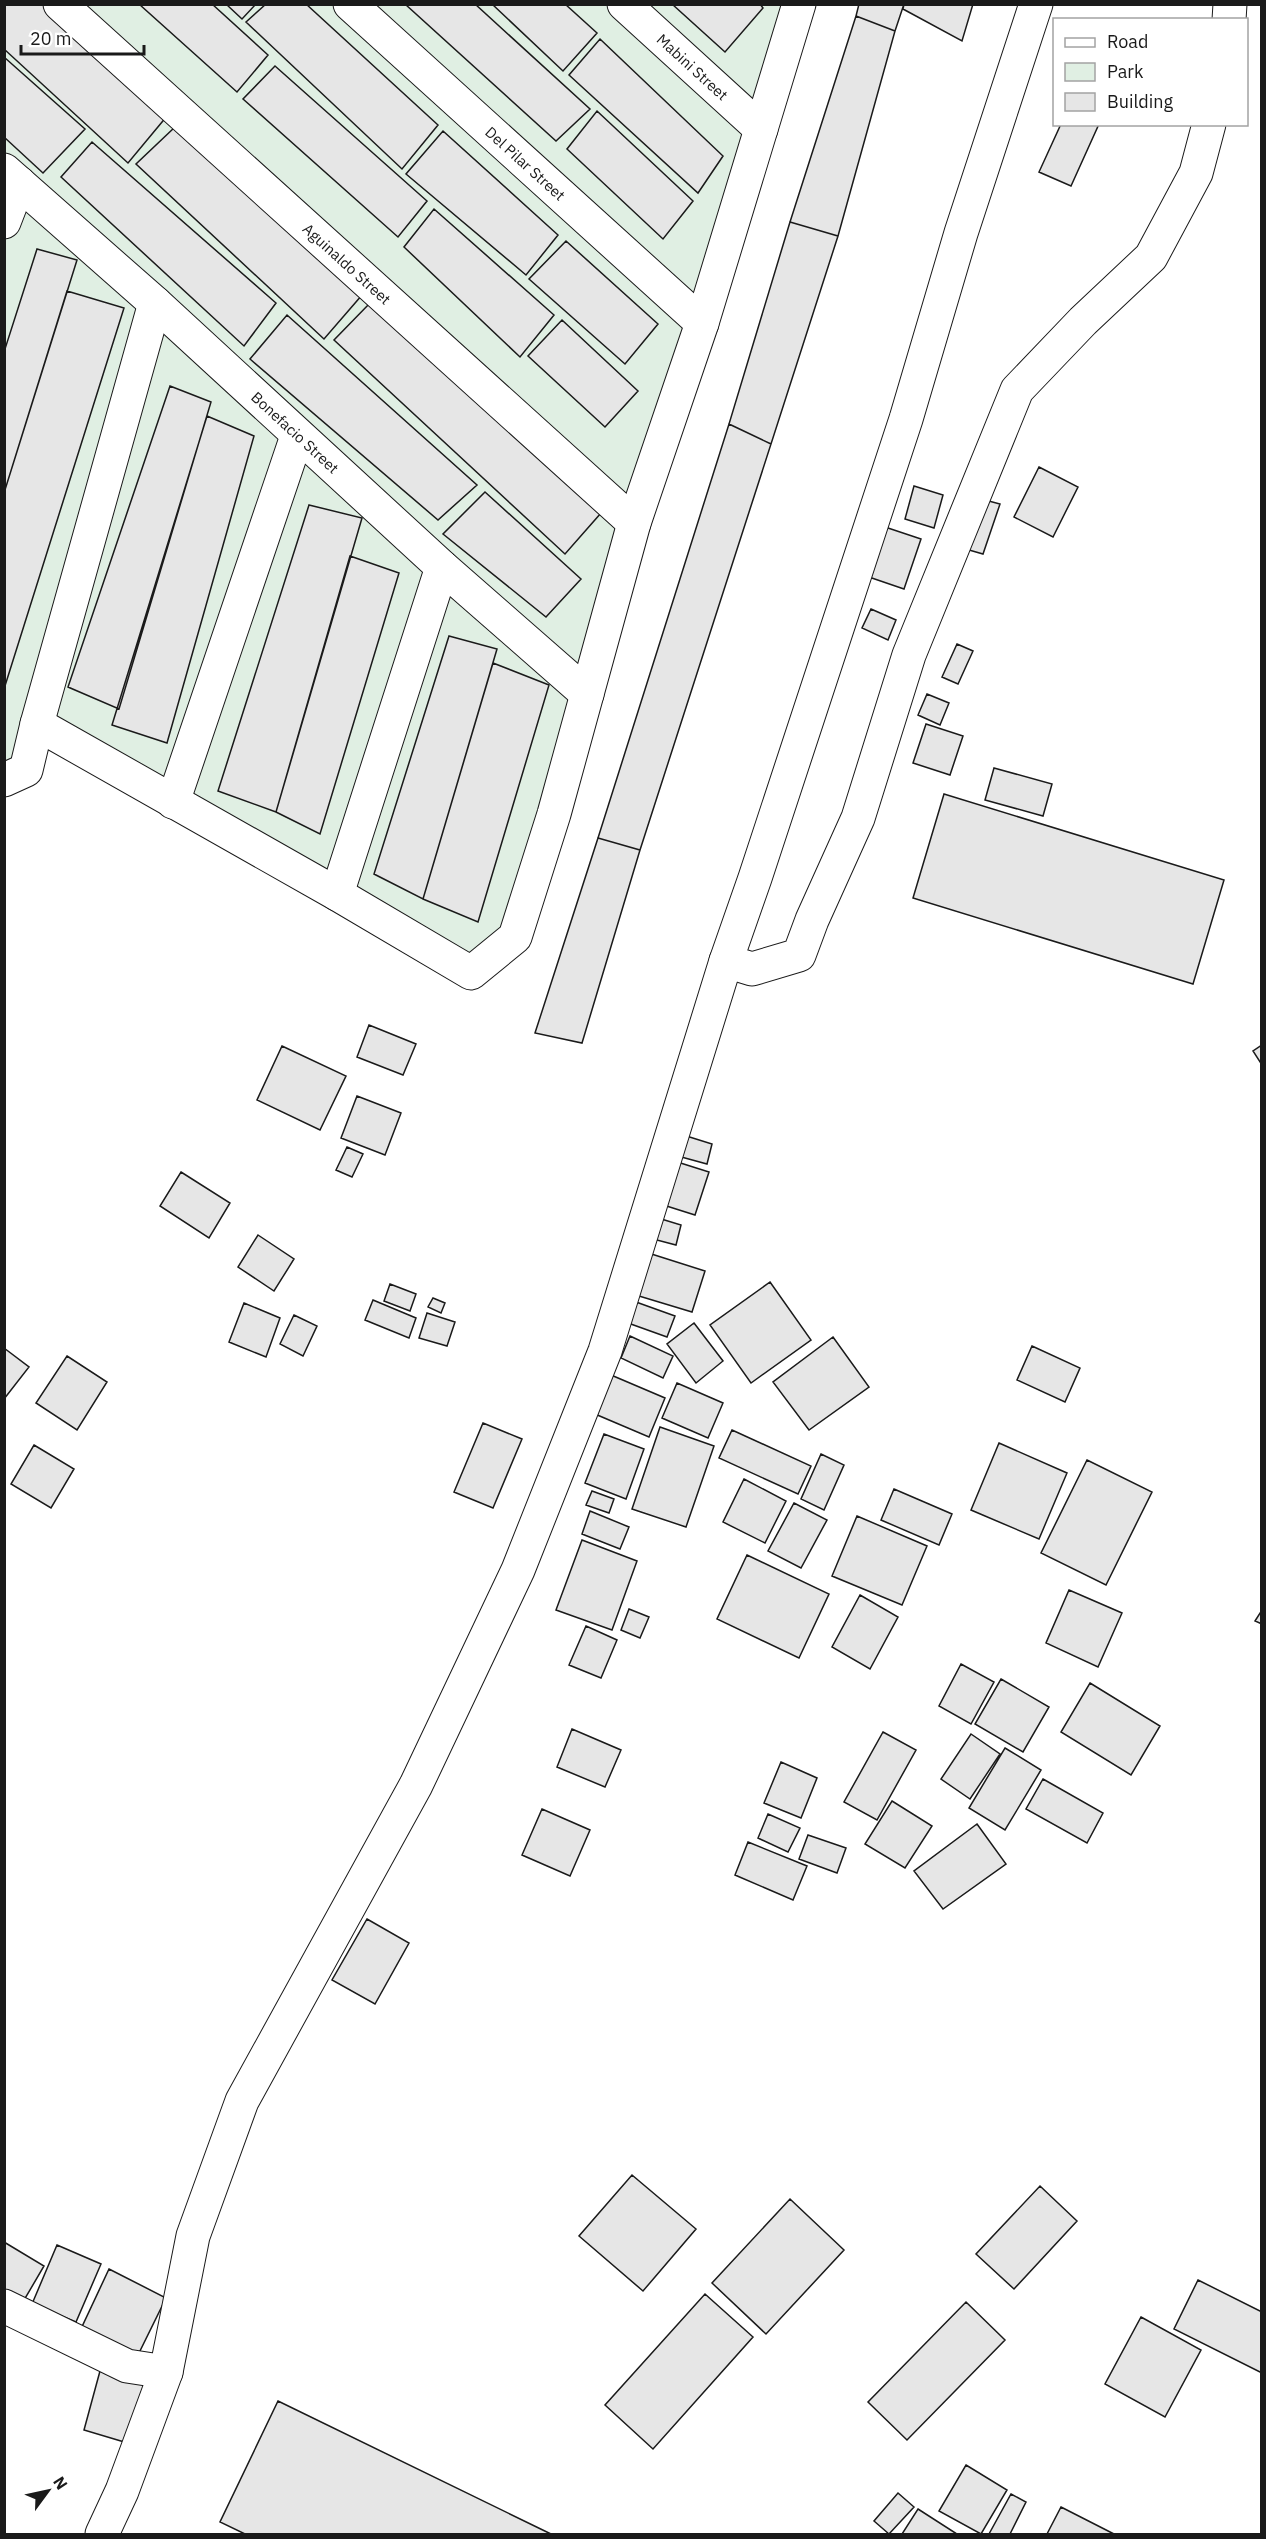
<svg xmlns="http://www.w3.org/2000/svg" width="1266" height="2539" font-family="'IBM Plex Sans',sans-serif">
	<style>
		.green { fill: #e0efe3; stroke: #6a6a6a; stroke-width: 1.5 }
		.building { fill: #e6e6e6; stroke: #1a1a1a; stroke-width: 1.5 }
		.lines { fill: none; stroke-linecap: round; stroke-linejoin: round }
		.minor-casing { stroke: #1a1a1a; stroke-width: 35 }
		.minor { stroke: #fff; stroke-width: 33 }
		.labels { text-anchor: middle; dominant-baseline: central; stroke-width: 4.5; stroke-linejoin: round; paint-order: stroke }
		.street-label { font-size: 15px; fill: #1a1a1a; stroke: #fff }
	</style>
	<rect width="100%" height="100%" fill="#fff"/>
	<!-- green -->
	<path class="green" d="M4,5h795l-284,932 -44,36 -434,-249 -32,56z"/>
	<!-- building -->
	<path class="building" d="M4,4h38l125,112 -39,47 -124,-114z
		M139,4h73l56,51 -31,37z
		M226,4h30l-14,15z
		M266,4h40l132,121 -36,44 -156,-147z
		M405,4h70l115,105 -34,32z
		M492,4h73l32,29 -34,38z
		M672,4h88l3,4 -38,44z
		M859,4h45l-9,27 -39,-15z
		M904,4h69l-11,37 -59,-32z
		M856,16l39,15 -57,205 -48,-14z
		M600,39l123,117 -25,37 -129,-118z
		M4,57l81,72 -42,44 -39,-36z
		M275,66l152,135 -29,36 -155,-138z
		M597,111l96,90 -30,38 -96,-90z
		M1061,124h38l-28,62 -32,-14z
		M175,127l187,168 -38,44 -188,-175z
		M443,131l115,104 -32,40 -120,-101z
		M92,142l184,161 -32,43 -183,-169z
		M434,209l120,106 -34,42 -116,-110z
		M790,222l48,14 -67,208 -42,-20z
		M566,241l92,83 -33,40 -96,-85z
		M37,249l40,11 -73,233v-141z
		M67,291l57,17 -120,381v-196z
		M370,303l231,210 -36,41 -231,-214z
		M287,315l190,170 -39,35 -188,-161z
		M562,320l76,71 -33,36 -77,-71z
		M170,386l41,16 -92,307 -51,-22z
		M207,416l47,20 -87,307 -55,-18z
		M729,424l42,20 -131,406 -42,-12z
		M1039,467l39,20 -25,50 -39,-20z
		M914,486l29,9 -9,33 -29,-9z
		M485,492l96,87 -35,38 -103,-83z
		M985,500l15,4 -17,50 -14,-4z
		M309,505l53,13 -86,294 -58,-21z
		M879,525l42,14 -17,50 -41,-14z
		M350,556l49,17 -79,261 -44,-22z
		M871,609l25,11 -8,20 -26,-12z
		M449,636l48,13 -74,250 -49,-25z
		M957,644l16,7 -15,33 -16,-7z
		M493,663l56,22 -71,237 -55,-23z
		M927,694l22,9 -9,22 -22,-10z
		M926,724l37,12 -13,39 -37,-12z
		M994,768l58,16 -9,32 -58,-16z
		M944,794l280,86 -31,104 -280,-86z
		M598,838l42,12 -58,193 -47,-10z
		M369,1025l47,19 -13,31 -46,-18z
		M1262,1045v20l-9,-14z
		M282,1046l64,30 -26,54 -63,-30z
		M357,1096l44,17 -16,42 -44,-17z
		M680,1134l32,10 -5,20 -33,-9z
		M347,1147l16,7 -11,23 -16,-7z
		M671,1160l38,12 -14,43 -38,-12z
		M181,1172l49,31 -21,35 -49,-32z
		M658,1218l23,7 -5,20 -23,-6z
		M258,1235l36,24 -20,32 -36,-24z
		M642,1251l63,20 -13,41 -63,-19z
		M770,1282l41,58 -60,43 -41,-58z
		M390,1284l26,10 -6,17 -26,-10z
		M433,1298l12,5 -4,10 -13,-6z
		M373,1300l43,18 -7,20 -44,-18z
		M636,1302l39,14 -8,21 -39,-14z
		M244,1303l36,15 -14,39 -37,-15z
		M427,1313l28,9 -8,24 -28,-8z
		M294,1315l23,11 -14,30 -23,-12z
		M694,1323l29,38 -27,22 -29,-39z
		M630,1336l43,20 -10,22 -42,-20z
		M833,1337l36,50 -60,43 -36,-48z
		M1032,1346l48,22 -15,34 -48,-22z
		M4,1348l25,19 -25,32z
		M67,1356l40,26 -30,48 -41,-27z
		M611,1375l54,23 -16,39 -54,-23z
		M677,1383l46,20 -15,35 -46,-20z
		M483,1423l39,16 -29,69 -39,-16z
		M660,1427l54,19 -28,81 -54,-18z
		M732,1430l79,36 -13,28 -79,-36z
		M604,1434l40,15 -18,50 -41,-16z
		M999,1443l68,30 -28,66 -68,-29z
		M34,1445l40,24 -23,39 -40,-24z
		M821,1454l23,11 -20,45 -23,-11z
		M1087,1460l65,32 -46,93 -65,-32z
		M744,1479l42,22 -21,42 -42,-21z
		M894,1489l58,25 -13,31 -58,-25z
		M592,1491l22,8 -5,14 -23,-8z
		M794,1503l33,17 -26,48 -33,-17z
		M590,1511l39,16 -9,22 -38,-15z
		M857,1516l70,30 -25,59 -70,-29z
		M582,1540l55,21 -25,69 -56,-20z
		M747,1555l82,39 -30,64 -82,-39z
		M1069,1590l53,23 -24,54 -52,-24z
		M860,1595l38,22 -28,52 -38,-22z
		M629,1609l20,8 -9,21 -19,-8z
		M1262,1610v14l-7,-3z
		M586,1626l31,14 -16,38 -32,-13z
		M961,1664l33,18 -23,42 -32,-18z
		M1001,1679l48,28 -26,45 -48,-28z
		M1090,1683l70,43 -29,49 -70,-43z
		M572,1729l49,21 -16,37 -48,-20z
		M883,1732l33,18 -39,70 -33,-18z
		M971,1734l29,20 -30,45 -29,-20z
		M1005,1748l36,22 -36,60 -36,-22z
		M781,1762l36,16 -16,40 -37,-15z
		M1043,1779l60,34 -16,30 -61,-34z
		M892,1801l40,25 -27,42 -40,-24z
		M542,1809l48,21 -20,46 -48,-21z
		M768,1814l32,14 -12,24 -30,-14z
		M977,1824l29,40 -63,45 -29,-38z
		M808,1835l38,13 -9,25 -38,-14z
		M748,1842l59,24 -14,34 -58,-25z
		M367,1919l42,24 -34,61 -43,-24z
		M632,2175l64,54 -53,62 -64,-55z
		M1040,2186l37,35 -63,68 -38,-35z
		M790,2199l54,51 -78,84 -54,-51z
		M4,2242l40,24 -24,41 -16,-9z
		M57,2245l44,19 -25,58 -44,-18z
		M109,2269l57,29 -30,61 -56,-28z
		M1198,2280l64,32v61l-88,-44z
		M705,2294l48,43 -100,112 -48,-44z
		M966,2302l39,38 -98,100 -39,-38z
		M1141,2317l60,33 -36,67 -60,-33z
		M100,2371l47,14 -16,59 -47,-14z
		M278,2401l273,133h-306l-25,-12z
		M966,2465l41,25 -26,44 -42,-23z
		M898,2493l16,14 -25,27 -15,-13z
		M1011,2494l15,8 -16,32h-21z
		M1061,2507l53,27h-67z
		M918,2509l39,25h-55z"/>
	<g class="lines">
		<!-- minor casing -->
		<g class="minor-casing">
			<g id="minor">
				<path id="s1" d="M60,4l574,519"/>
				<path id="s2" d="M350,4l352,319"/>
				<path id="s3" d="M624,4l137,125"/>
				<path d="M1229,20l1,-16"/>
				<path id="s4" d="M4,170l151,133 287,264 145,127"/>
				<path d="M4,222l15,-39"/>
				<path d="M37,724l118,-421"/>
				<path d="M4,780l22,-10 11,-46 300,170 134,79 44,-36 39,-123 80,-291 68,-200 97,-319"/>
				<path d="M173,802l124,-366"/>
				<path d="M337,894l105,-327"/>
				<path d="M726,961l26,8 47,-14 13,-35 46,-102 51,-163 108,-265 66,-69 68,-64 45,-84 13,-49"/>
				<path d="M4,2306l123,60 39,6"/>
				<path d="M102,2534l20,-43 44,-119 27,-136 49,-135 174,-316 102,-215 87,-219 121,-390 29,-83 151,-459 55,-186 75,-229"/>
			</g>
		</g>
		<!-- minor -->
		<use href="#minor" class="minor"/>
	</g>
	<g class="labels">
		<!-- street labels -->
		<g class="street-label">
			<text stroke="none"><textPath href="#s3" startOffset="93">Mabini Street</textPath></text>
			<text stroke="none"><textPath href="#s2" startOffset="237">Del Pilar Street</textPath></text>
			<text stroke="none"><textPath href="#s1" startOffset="387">Aguinaldo Street</textPath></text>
			<text stroke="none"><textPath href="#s4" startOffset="392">Bonefacio Street</textPath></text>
		</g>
	</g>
	<!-- border -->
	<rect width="1266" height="2539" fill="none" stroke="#1a1a1a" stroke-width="12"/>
	<!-- legend -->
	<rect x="1053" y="18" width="195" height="108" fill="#ffffff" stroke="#a3a3a3" stroke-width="1.5"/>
	<rect x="1065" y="38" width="30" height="9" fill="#ffffff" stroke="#a3a3a3" stroke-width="1.5"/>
	<text x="1107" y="48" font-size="18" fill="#1a1a1a">Road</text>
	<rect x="1065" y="63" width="30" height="18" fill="#e0efe3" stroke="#a3a3a3" stroke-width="1.5"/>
	<text x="1107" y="78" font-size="18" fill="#1a1a1a">Park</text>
	<rect x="1065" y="93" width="30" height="18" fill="#e6e6e6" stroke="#a3a3a3" stroke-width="1.5"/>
	<text x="1107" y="108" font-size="18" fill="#1a1a1a">Building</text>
	<!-- north arrow -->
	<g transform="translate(48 2491) rotate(57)" stroke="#ffffff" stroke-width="4.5" paint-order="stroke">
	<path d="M0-4.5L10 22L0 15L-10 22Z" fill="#1a1a1a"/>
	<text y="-9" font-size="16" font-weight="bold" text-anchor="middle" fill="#1a1a1a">N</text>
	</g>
	<!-- scale -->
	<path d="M21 45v9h123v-9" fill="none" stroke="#1a1a1a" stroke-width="3"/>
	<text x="30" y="45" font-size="18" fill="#1a1a1a" stroke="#ffffff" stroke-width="4.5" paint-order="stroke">20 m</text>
</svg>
